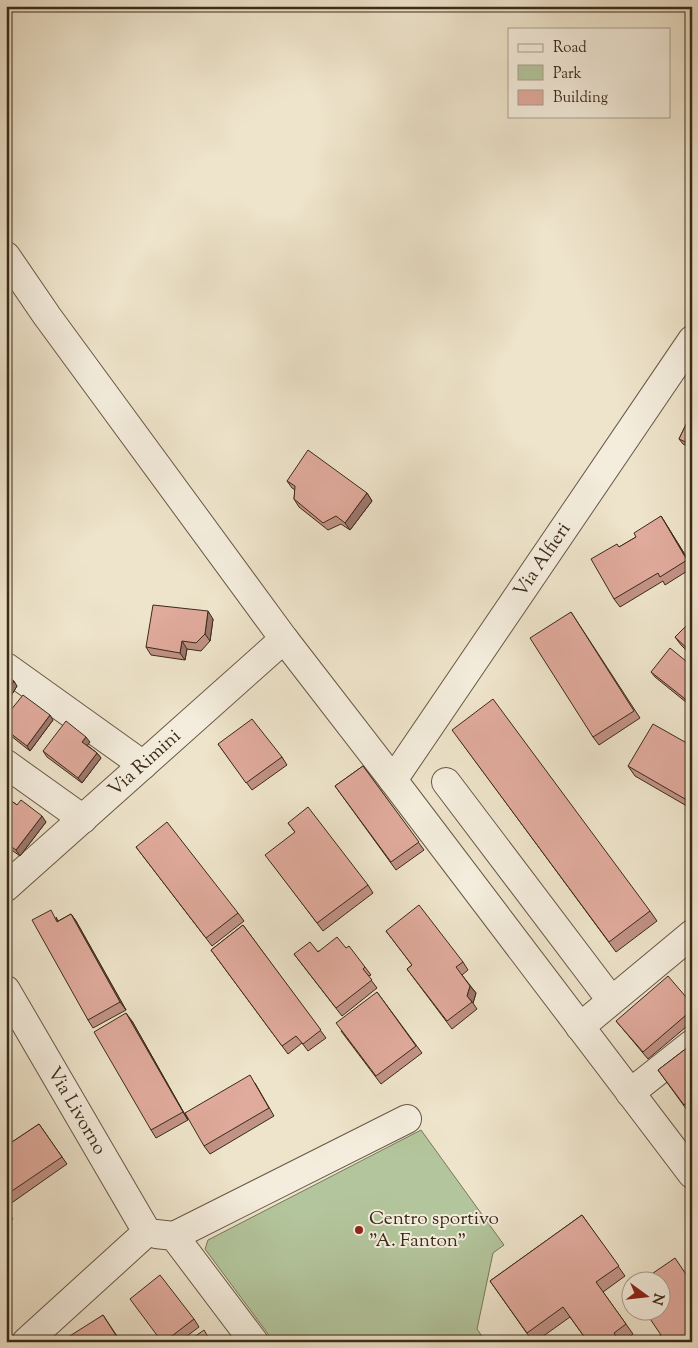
<svg xmlns="http://www.w3.org/2000/svg" width="698" height="1348" font-family="'Sorts Mill Goudy',serif">
	<style>
		.green { fill: #b3c59c; stroke: #77785a }
		.lines { fill: none; stroke-linecap: round; stroke-linejoin: round }
		.minor-casing { stroke: #685846; stroke-width: 30 }
		.minor { stroke: #f4eddd; stroke-width: 28 }
		.wall { fill: #c19286; stroke: #3b2a19 }
		.shaded-wall { fill: #9d776d; stroke: #3b2a19 }
		.building { fill: #e0aa9c; stroke: #3b2a19 }
		.poi-dot { fill: #8f2418; stroke: #f4eddd; stroke-width: 2 }
		.labels { text-anchor: middle; dominant-baseline: central; stroke-width: 4; stroke-linejoin: round; paint-order: stroke }
		.street-label { font-size: 19px; fill: #3b2a19; stroke: #f4eddd }
		.poi-label { font-size: 19px; fill: #3b2a19; stroke: #f4eddd; text-anchor: start }
	</style>
	<rect width="100%" height="100%" fill="#eee4cb"/>
	<filter id="stains"><feTurbulence type="fractalNoise" baseFrequency=".004" numOctaves="4"/><feColorMatrix values="0 0 0 0 .2 0 0 0 0 .09 0 0 0 0 .02 0 0 0 .5 -.17"/></filter>
	<radialGradient id="worn" r=".72"><stop offset=".6" stop-color="#630" stop-opacity="0"/><stop offset="1" stop-color="#630" stop-opacity=".3"/></radialGradient>
	<!-- green -->
	<path class="green" d="M421,1130l83,115 -11,8 -16,76 9,13h-212l-69,-93 3,-9z"/>
	<g class="lines">
		<!-- minor casing -->
		<g class="minor-casing">
			<g id="minor">
				<path d="M6,256l41,60 237,323 109,141 299,394"/>
				<path d="M6,667l137,98"/>
				<path d="M6,764l77,55"/>
				<path id="s1" d="M393,780l299,-440"/>
				<path d="M446,782l165,218"/>
				<path id="s2" d="M6,887l278,-248"/>
				<path id="s3" d="M6,990l141,242"/>
				<path d="M580,1027l112,-93"/>
				<path d="M630,1093l62,-49"/>
				<path d="M156,1234l18,2 80,106"/>
				<path d="M174,1236l233,-117"/>
				<path d="M26,1342l121,-110"/>
			</g>
		</g>
		<!-- minor -->
		<use href="#minor" class="minor"/>
	</g>
	<!-- wall -->
	<path class="wall" d="M692,412v36l-9,-4 -4,-5z
		M287,481l80,12 5,8 -22,29 -9,-6 -13,6 -29,-23 -5,-8 1,-9 -3,-2z
		M661,516l31,50v2l-27,17 -2,-4 -43,26 -6,-8 5,-52 17,-10z
		M571,612l69,106 -41,27 -6,-8z
		M213,619l-3,22 -9,10 -14,-2 -2,11 -34,-5 -5,-8z
		M692,620v36l-11,-11 -6,-8z
		M692,666v41l-37,-30 -4,-5z
		M6,677l11,9 -6,10 -5,-4z
		M6,716l47,4 -23,31 -24,-19z
		M459,739l191,172 7,10 -41,31z
		M90,742l-3,3 10,8 4,5 -19,25 -35,-26 -4,-6z
		M218,744l64,13 5,8 -35,25z
		M692,746v63l-57,-33 -7,-10z
		M363,766l61,84 -28,20 -61,-84z
		M6,797l11,8 29,17 -26,34 -14,-10z
		M288,823l80,62 5,8 -50,38 -52,-69 24,-30z
		M136,847l102,66 6,8 -32,25z
		M71,914l5,7 50,89 -33,18 -5,-8 -32,-103 2,4z
		M243,925l83,113 -18,13 -6,-8 -14,11 -77,-104z
		M386,931l77,31 5,8 -6,5 14,18 -3,10 4,6 -25,20 -45,-60 5,-4z
		M346,948l19,19 6,8 -3,1 9,12 -35,28 -48,-62z
		M377,992l45,61 -41,31 -40,-53z
		M692,1004v18l-44,37 -26,-31 -6,-7z
		M132,1021l56,99 -32,18 -5,-8z
		M692,1044v62l-5,4 -29,-40z
		M255,1083l19,33 -64,38 -6,-8z
		M39,1124l28,40 -57,40 -4,-6v-52z
		M6,1210l7,9 -7,5z
		M582,1215l43,61 -22,16 30,42 -11,8h-34l-18,-25 -35,25h-2l-43,-61z
		M103,1315l18,27h-54z
		M194,1319l5,8 -20,15h-17z"/>
	<!-- shaded-wall -->
	<path class="shaded-wall" d="M367,493l5,8 -22,29 -5,-7z
		M661,516l5,8 26,42 -5,-6z
		M208,611l5,8 -3,22 -5,-7z
		M182,641l5,8 -2,11 -5,-7z
		M14,681l3,5 -6,10 -3,-6z
		M692,698v9l-3,-5z
		M50,715l3,5 -23,31 -3,-5z
		M86,737l4,5 -4,5 -4,-5z
		M97,753l4,5 -19,25 -4,-5z
		M42,816l4,6 -26,34 -4,-6z
		M71,914l5,7 50,89 -6,-8z
		M470,986l6,7 -3,10 -6,-7z
		M126,1013l6,8 56,99 -5,-8z"/>
	<!-- building -->
	<path class="building" d="M692,412v33l-13,-6z
		M308,450l59,43 -22,30 -9,-7 -13,7 -29,-24 1,-13 -8,-5z
		M661,516l26,44 -27,17 -2,-4 -44,26 -23,-40 26,-15 2,3 17,-10 -2,-4z
		M153,605l55,6 -3,23 -9,9 -14,-2 -2,12 -34,-6z
		M571,612l63,99 -41,26 -63,-99z
		M692,620v33l-17,-16z
		M670,648l22,18v32l-3,4 -38,-30z
		M7,676l7,5 -6,9 -2,-1z
		M23,695l27,20 -23,31 -21,-16v-14z
		M493,699l157,212 -41,31 -157,-212z
		M252,719l30,38 -36,26 -28,-39z
		M66,721l20,16 -4,5 15,11 -19,25 -35,-27z
		M653,724l39,22v57l-64,-37z
		M363,766l56,76 -28,20 -56,-76z
		M6,797l11,8 4,-5 21,16 -26,34 -10,-7z
		M308,807l60,78 -51,38 -52,-68 30,-23 -7,-9z
		M167,822l71,91 -32,25 -70,-91z
		M419,905l44,57 -7,5 14,19 -3,10 5,6 -25,19 -40,-52 5,-4 -26,-34z
		M51,910l6,12 14,-8 49,88 -32,18 -56,-100z
		M243,925l78,105 -18,14 -7,-8 -14,10 -71,-96z
		M337,937l9,11 3,-2 16,21 -2,2 9,11 -36,28 -42,-54 16,-12 8,10z
		M668,976l24,28v6l-49,42 -27,-31z
		M377,992l39,54 -40,30 -40,-53z
		M126,1013l57,99 -32,18 -57,-98z
		M692,1044v54l-8,7 -26,-35z
		M250,1075l19,33 -65,38 -19,-33z
		M39,1124l23,33 -56,38v-49z
		M582,1215l37,51 -23,16 30,42 -12,9 6,9h-20v-2l-2,2h-10l-25,-35 -36,26 -37,-52z
		M675,1258l17,25v59h-41l10,-7 -17,-25h16v-30h-17z
		M160,1275l34,44 -30,23h-2l-32,-43z
		M103,1315l14,22 -7,4 1,1h-44l-2,-3z
		M204,1330l7,12h-24z"/>
	<!-- markers -->
	<circle class="poi-dot" cx="359" cy="1230" r="5"/>
	<g class="labels">
		<!-- street labels -->
		<g class="street-label">
			<text stroke="none"><textPath href="#s1" startOffset="266">Via Alfieri</textPath></text>
			<text stroke="none"><textPath href="#s2" startOffset="186">Via Rimini</textPath></text>
			<text stroke="none"><textPath href="#s3" startOffset="140">Via Livorno</textPath></text>
		</g>
		<!-- poi labels -->
		<g class="poi-label">
			<text x="369" y="1219">Centro sportivo<tspan x="369" dy="22">"A. Fanton"</tspan></text>
		</g>
	</g>
	<!-- margin -->
	<rect width="698" height="1348" fill="none" stroke="#eee4cb" stroke-width="25"/>
	<rect x="8" y="8" width="683" height="1333" fill="none" stroke="#3b2a19" stroke-width="2.5"/>
	<rect x="12" y="12" width="673" height="1323" fill="none" stroke="#3b2a19"/>
	<!-- legend -->
	<rect x="508" y="28" width="162" height="90" fill="#f4eddd" stroke="#aa9f8f"/>
	<rect x="518" y="44" width="25" height="8" fill="#f4eddd" stroke="#aa9f8f"/>
	<text x="553" y="52" font-size="15" fill="#3b2a19">Road</text>
	<rect x="518" y="65" width="25" height="15" fill="#b3c59c" stroke="#aa9f8f"/>
	<text x="553" y="78" font-size="15" fill="#3b2a19">Park</text>
	<rect x="518" y="90" width="25" height="15" fill="#e0aa9c" stroke="#aa9f8f"/>
	<text x="553" y="102" font-size="15" fill="#3b2a19">Building</text>
	<!-- north arrow -->
	<g transform="translate(646 1296) rotate(105)"><circle r="24" fill="#f4eddd" stroke="#aa9f8f"/>
	<path d="M0-4L9 19L0 12L-9 19Z" fill="#8f2418"/>
	<text y="-8" font-size="14" font-weight="bold" text-anchor="middle" fill="#3b2a19">N</text>
	</g>
	<rect width="100%" height="100%" filter="url(#stains)"/>
	<rect width="100%" height="100%" fill="url(#worn)"/>
</svg>
